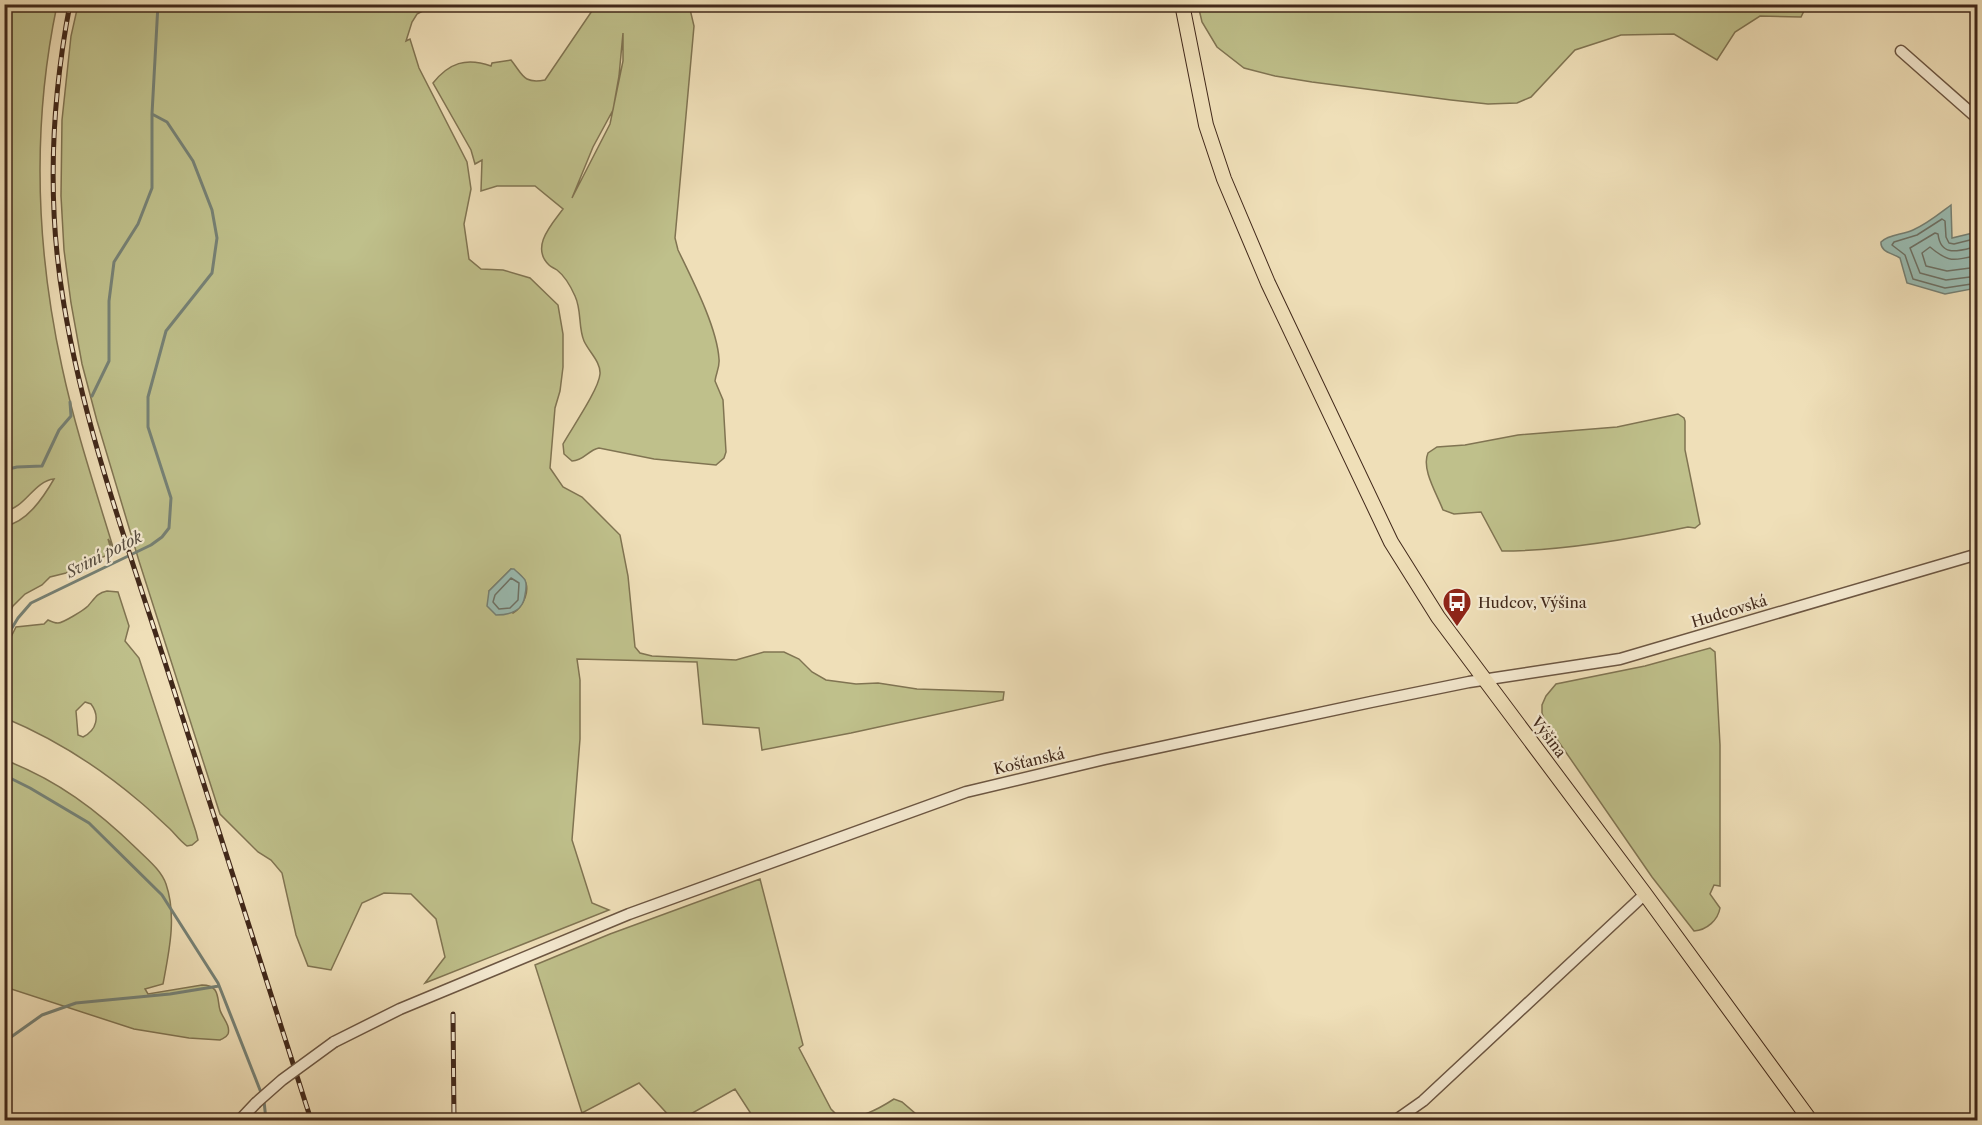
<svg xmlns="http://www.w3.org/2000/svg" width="1982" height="1125" font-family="'Libre Caslon Text',serif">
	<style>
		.green { fill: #bfc08b; stroke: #807452; stroke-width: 1.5; fill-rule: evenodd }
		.water { fill: #9abcb2; stroke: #768175; stroke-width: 1.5 }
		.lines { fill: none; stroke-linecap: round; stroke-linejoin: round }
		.shore { stroke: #6e7266; stroke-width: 1.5 }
		.stream { stroke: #768175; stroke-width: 3 }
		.minor-casing { stroke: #6c5642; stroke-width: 13 }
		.major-casing { stroke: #41281a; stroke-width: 16 }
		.minor { stroke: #f5ead1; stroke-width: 10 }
		.major { stroke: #efdfb8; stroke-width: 14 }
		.rail-casing { stroke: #41281a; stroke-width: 5 }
		.rail { stroke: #f5ead1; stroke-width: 3; stroke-dasharray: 9; stroke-linecap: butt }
		.minor-bridge-casing { stroke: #6c5642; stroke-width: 13; stroke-linecap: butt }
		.minor-bridge { stroke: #f5ead1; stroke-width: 10 }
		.labels { text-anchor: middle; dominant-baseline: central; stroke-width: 4.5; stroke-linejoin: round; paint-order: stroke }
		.poi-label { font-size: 15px; fill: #41281a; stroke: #f5ead1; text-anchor: start }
		.street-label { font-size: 15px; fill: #41281a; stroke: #f5ead1 }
		.water-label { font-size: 16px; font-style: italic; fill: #574d40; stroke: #f5ead1 }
	</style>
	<rect width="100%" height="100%" fill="#efdfb8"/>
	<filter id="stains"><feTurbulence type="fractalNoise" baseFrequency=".00333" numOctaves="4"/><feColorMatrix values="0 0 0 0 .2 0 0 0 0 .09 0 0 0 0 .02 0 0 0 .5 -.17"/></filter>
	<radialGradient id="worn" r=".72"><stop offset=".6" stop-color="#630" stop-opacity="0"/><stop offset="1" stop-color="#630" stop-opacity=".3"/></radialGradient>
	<!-- green -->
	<path class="green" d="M4,5h53c-25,119 -21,243 5,362 13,61 33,121 51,180l-5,-8 4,14 -46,20 -16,4 -8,8 -17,9 -12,12 -8,16v-96c22,-4 38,-28 49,-47 -20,2 -29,29 -49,32z
		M78,5h356l-17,9 -5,8 -6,19 4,-2 9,29 48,94 4,27 -7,35 5,35 12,10 22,1 27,8 28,27 5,29v33l-3,24 -5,17 -5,60 13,19 19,10 38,38 8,41 7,71 5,6 12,3 84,4 28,-8h20l15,7 13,13 14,8 30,4 22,-1 39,6 87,3 -1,8 -152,33 -89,17 -3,-22 -56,-4 -6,-62 -120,-3 3,21v59l-8,101 20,63 17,7 -184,73 20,-26 -9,-38 -25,-25 -27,-1 -22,10 -31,67 -23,-4 -12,-31 -14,-62 -11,-13 -13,-8 -38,-38 -81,-253 -42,-140 -15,-57 -11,-61 -7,-53 -3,-54 1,-76 9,-84zM511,569c4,2 9,5 12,9 9,11 0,29 -10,35l-24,-22z
		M596,5h93l5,21 -19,212 3,12c14,29 39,77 41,109 1,8 -3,14 -4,22l8,19 3,52 -2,6 -8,7 -62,-6 -55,-11c-11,2 -15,13 -27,13l-8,-7 -1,-10c9,-16 36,-55 37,-70 1,-12 -11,-22 -16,-33 -6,-14 -2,-30 -9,-45 -4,-9 -9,-19 -18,-26 -3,-2 -6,-3 -8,-5 -19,-18 3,-41 14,-56l-28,-23h-38l-16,5 1,-31 -7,4 -4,-14 -38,-67c16,-20 33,-26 58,-17l1,-3 19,-3c12,15 12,24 34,20zM623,33v28l-13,63 -38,74 21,-51 20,-37 6,-34z
		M1608,5l4,3 7,-1 2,-3h183l1,5 -4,8 -41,-1 -25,16 -18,28 -43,-26 -53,1 -46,15 -44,47 -14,6 -29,1 -37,-4 -139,-18 -37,-6 -31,-8 -27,-21 -15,-25 -4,-17z
		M1678,414l6,4 1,3v29l15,74 -5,4 -7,-1c-57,12 -128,24 -186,24l-21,-39 -27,2 -11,-4c-6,-16 -22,-41 -15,-57l9,-6 28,-2 53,-10 99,-8z
		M107,591l11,1 11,34 -4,15 14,17 57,174 2,8 -6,5 -5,1c-7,-5 -11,-11 -17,-17 -10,-9 -20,-19 -31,-28 -40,-34 -86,-63 -134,-83v-69l11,-22 28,-3 4,-4c2,1 8,3 10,3 5,0 26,-13 30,-17 7,-8 9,-13 19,-15zM85,702l6,2c9,12 6,26 -8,33l-5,-2 -2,-24z
		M1710,648l5,4 5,93v141l-6,-1 -4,9 10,14c-2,12 -13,22 -26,23l-42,-54 -107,-155 -3,-9v-8l4,-9 10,-12 89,-18z
		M5,760c52,20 92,50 132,89 11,11 24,21 29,35 11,32 3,68 -3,100l-18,5 3,5 54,-9c5,0 10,1 13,5 4,6 3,14 5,20 2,7 11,16 8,24 -2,4 -4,4 -8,6l-31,-2 -55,-9 -129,-42z
		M760,879l43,166 -4,3 32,61 8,8c21,2 38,-7 55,-18l8,3 21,18h-168l-20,-31 -55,31h-7l-34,-37 -57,30 -47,-148 75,-31z"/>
	<!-- water -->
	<path class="water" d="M1951,205l1,33 25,-6v56l-32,6 -38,-11 -7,-25c-8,-5 -20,-6 -19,-16 8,-8 22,-7 32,-12 14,-6 26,-16 38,-25z
		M511,569h3c3,3 8,7 11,11 2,4 1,10 0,15 -2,16 -14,20 -29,20l-9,-9 2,-15z"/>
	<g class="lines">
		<!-- shore -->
		<path class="shore" d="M1978,238l-24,6 -5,-1 -3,-6 -1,-16 -3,-2 -25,16 -23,7 -2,3 13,10 8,24 32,9 33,-5
			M1978,246c-17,4 -37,13 -40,-12l-3,-1 -25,15 10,25 26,7 32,-4
			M1978,255c-24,6 -29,8 -48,-8l-8,6 4,13 21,5 31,-4
			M511,578l8,5 -1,17 -8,8 -11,1 -6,-7 2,-7z"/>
		<!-- stream -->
		<path class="stream" d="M92,396l17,-35v-60l5,-39 24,-38 14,-36v-74l6,-110
			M4,470l13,-3 25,-1 17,-36 12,-14 -1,-14
			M4,641l14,-23 13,-15 120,-58 11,-8 7,-9 2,-30 -23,-71v-30l18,-66 46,-58 5,-35 -5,-28 -19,-49 -26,-39 -15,-8
			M4,775l26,13 59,35 73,72 56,88 44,112
			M4,1042l38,-27 34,-12 94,-9 49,-8
			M264,1101l2,19"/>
		<!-- minor casing -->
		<g class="minor-casing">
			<path id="minor" d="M1901,51l77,68
				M334,1042l66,-33 229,-95 337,-122 139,-33 266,-57 98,-20 151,-23 358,-105
				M240,1120l16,-17
				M1396,1120l27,-19 222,-207"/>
		</g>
		<!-- major casing -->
		<g class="major-casing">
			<path id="major" d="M1182,4l24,121 18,54 44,104 123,259 47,75 207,277 165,226"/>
		</g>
		<!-- minor -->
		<use href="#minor" class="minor"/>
		<!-- major -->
		<use href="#major" class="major"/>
		<!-- rail casing -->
		<g class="rail-casing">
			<path id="rail" d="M70,4c-19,99 -23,202 -6,301 21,127 67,250 106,373 47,148 94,295 141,442
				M453,1014l1,106"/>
		</g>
		<!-- rail -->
		<use href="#rail" class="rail"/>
		<!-- minor-bridge casing -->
		<g class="minor-bridge-casing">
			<path id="minor-bridge" d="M256,1103l26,-23 52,-38"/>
		</g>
		<!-- minor-bridge -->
		<use href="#minor-bridge" class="minor-bridge"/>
	</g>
	<!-- icons -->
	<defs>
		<g id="bus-pin" transform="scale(1.5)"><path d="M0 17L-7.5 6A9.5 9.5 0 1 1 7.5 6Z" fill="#8f2418" stroke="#f5ead1"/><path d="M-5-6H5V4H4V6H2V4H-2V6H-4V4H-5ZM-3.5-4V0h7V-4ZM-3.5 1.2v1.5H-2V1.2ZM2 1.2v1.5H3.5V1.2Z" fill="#fff"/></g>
	</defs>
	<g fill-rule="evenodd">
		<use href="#bus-pin" x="1457" y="602"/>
	</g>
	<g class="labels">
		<!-- poi labels -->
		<g class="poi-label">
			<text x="1478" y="602">Hudcov, Výšina</text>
		</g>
		<!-- street labels -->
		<g class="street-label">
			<text transform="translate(1729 611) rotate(-17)">Hudcovská</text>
			<text transform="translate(1549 737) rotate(53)">Výšina</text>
			<text transform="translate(1029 761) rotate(-13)">Košťanská</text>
		</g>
		<!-- water labels -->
		<g class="water-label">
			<text transform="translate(104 554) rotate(-27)">Sviní potok</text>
		</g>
	</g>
	<!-- margin -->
	<rect width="1982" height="1125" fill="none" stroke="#efdfb8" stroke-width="24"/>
	<rect x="6" y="6" width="1970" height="1113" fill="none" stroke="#41281a" stroke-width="3"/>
	<rect x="12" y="12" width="1958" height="1101" fill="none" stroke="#41281a" stroke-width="1.5"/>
	<rect width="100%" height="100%" filter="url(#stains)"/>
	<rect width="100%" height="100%" fill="url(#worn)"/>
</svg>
